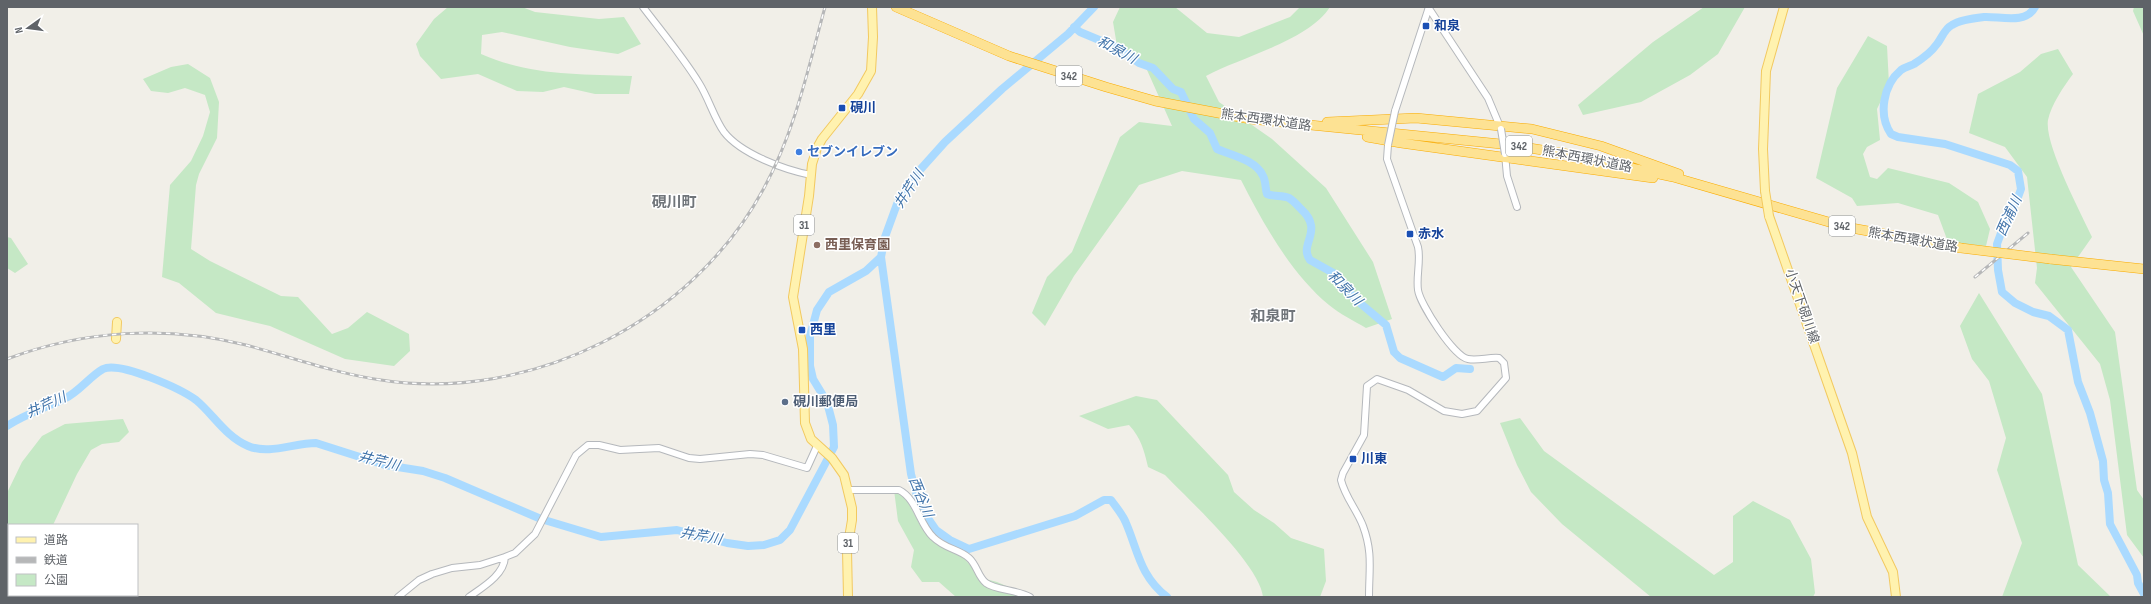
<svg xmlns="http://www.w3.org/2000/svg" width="2151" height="604" font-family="'Sofia Sans Condensed','Noto Sans JP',sans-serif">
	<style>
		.green { fill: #c5e8c5 }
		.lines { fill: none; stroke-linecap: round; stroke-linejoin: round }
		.river { stroke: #aadaff; stroke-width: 8 }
		.minor-casing { stroke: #b5b8bc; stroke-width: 8 }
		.major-casing { stroke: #f2c960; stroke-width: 10 }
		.highway-casing { stroke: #f9ab00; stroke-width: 10 }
		.minor { stroke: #fff; stroke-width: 6 }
		.major { stroke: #fff2af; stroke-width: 8 }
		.highway { stroke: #fde293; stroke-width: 9 }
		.rail-casing { stroke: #b6b7b8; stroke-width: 3 }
		.rail { stroke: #fff; stroke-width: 1.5; stroke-dasharray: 4.5; stroke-linecap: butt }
		.minor-bridge-casing { stroke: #b5b8bc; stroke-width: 8; stroke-linecap: butt }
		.major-bridge-casing { stroke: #f2c960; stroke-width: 10; stroke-linecap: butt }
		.highway-bridge-casing { stroke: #f9ab00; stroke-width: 10; stroke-linecap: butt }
		.minor-bridge { stroke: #fff; stroke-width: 6 }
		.major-bridge { stroke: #fff2af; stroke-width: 8 }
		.highway-bridge { stroke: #fde293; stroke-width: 9 }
		.transit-dot { fill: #1a4fb4; stroke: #fff; stroke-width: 1.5 }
		.shop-dot { fill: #3f7fe0; stroke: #fff; stroke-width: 1.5 }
		.education-dot { fill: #8d6e63; stroke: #fff; stroke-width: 1.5 }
		.service-dot { fill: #5c6f8a; stroke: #fff; stroke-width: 1.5 }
		.labels { text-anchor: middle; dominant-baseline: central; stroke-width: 3; stroke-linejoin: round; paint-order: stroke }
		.shield { fill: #fff; stroke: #8f9295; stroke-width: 1 }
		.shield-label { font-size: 12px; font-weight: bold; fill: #5f6368 }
		.transit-label { font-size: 13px; font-weight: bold; fill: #164399; stroke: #fff; text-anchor: start }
		.street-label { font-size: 13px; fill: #5f6368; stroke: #fff }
		.shop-label { font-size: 13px; font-weight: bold; fill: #366cbe; stroke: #fff; text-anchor: start }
		.education-label { font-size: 13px; font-weight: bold; fill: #785e54; stroke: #fff; text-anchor: start }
		.service-label { font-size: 13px; font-weight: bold; fill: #4e5e75; stroke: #fff; text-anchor: start }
		.water-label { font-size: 14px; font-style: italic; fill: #4174aa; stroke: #fff }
		.quarter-label { font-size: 15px; font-weight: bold; fill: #70757a; stroke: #fff }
	</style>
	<rect width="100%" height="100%" fill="#f1efe8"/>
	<!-- green -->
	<path class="green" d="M448,7h74l13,5 64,7 25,-2 17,27 -23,10 -48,-7 -68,-15 -20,3 -1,19c50,22 97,20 151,22l-3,18h-34l-31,-7 -21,5 -26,-1 -39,-17 -37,5 -21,-23 -4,-12 18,-25z
		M1120,7h55l32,26 32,4 51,-20 10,-10h30c-22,34 -89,50 -124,69l13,26 53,37 54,49 47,74 19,57 -26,9c-12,-7 -26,-14 -37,-23 -38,-31 -66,-82 -88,-125l-59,-9 -43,14 -65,91 -29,50 -13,-13 15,-36 25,-25 48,-115 19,-15 33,4 -29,-65 -26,-15 -4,-24z
		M1704,7h41l-27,47 -28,21 -49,27 -58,13 -5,-10 75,-63z
		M2134,7h10v29l-11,-25z
		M1868,36l19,10 2,38 -12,25 3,31 -13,7 -4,7 7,23 7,2 11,-11 61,15 29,19 12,27 -4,17 -38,-4 -10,-27 -40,-12 -41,3 -5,-8 -36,-20 21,-90z
		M2058,49l15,25c-9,12 -22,31 -25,46 -4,24 33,93 44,117l-21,30 44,65 22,158 7,10v58l-17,-23 -17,-135 -10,-36 -65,-81 2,-15 -10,-91 -22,-30 -36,-14 9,-39 42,-22 21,-18z
		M188,64l22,14 9,24 -2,36 -18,36 -3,11 -5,64 19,12 71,35 17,1 34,37 16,-6 19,-16 42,22 1,17 -16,15 -49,-7 -75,-33 -54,-13 -37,-30 -17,-6 8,-92 21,-24 12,-25 7,-24 -5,-17 -20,-7 -17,5 -17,-2 -8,-12 28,-12z
		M7,237l4,1 17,26 -13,9 -8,-5z
		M1979,293l63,101 36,171 33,32h-109l20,-54 -25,-73 9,-32 -17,-57 -17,-22 -12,-33z
		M1136,396l21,4 71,75 6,17 20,18 20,13 17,15 33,11 2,32 -6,16h-57c-3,-32 -74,-97 -98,-122l-17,-8c-4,-17 -7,-29 -19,-42l-21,4 -29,-13z
		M1520,418l24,33 170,124 19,-13v-46l20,-15 37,19 21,39 4,34 -2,4h-162l-89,-73 -31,-32 -14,-27 -17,-42z
		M123,419l6,13 -10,10 -17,2 -11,6 -14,24 -24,51h-44v66l-2,3v-101l15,-31 20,-26 23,-12z
		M894,490l8,1 18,34 28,23 12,6 22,24 15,4 35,15h-76l-17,-15h-17l-11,-15 3,-17 -16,-29z"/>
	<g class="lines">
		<!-- river -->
		<path class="river" d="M2035,7c-9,18 -36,9 -51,10 -9,1 -24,3 -32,8 -8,4 -10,13 -15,19 -5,7 -15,15 -23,20 -4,2 -9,3 -13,6 -18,15 -23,45 -10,64l7,3 47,7 65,21 8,6 3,18 -4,11 -12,22 -8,22 1,26 4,22 13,11 18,9 16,4 19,14 10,52 12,31 13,48 1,19 4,13 2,31 27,51 1,8 6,11
			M1074,27l6,5 36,15 23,16 14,5 20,21 8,3 13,27 16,14 7,16c14,6 39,11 46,27 3,5 2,12 4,18 7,3 15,1 22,4 5,3 8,7 12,11 24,22 -3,35 9,51l27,15 17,23 32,27 8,27 6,6 43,19 13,-9 14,1
			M881,257l30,217 6,22 8,18 11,16 14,10 19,9 106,-33 29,-16h7c5,7 12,15 15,23 12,28 14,53 41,74
			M7,426c18,-12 38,-18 57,-27 15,-7 25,-22 39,-30 17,-8 78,20 93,31 17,14 30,37 52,46 21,9 46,-3 68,-3l69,22 38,6 22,7 96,41 60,18 76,-7 50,13 21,3 16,-1 16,-5 10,-10 44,-83 -1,-22 -6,-23 -14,-23 -3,-13v-30l7,-26 12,-18 37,-21 15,-14 4,-20 12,-33 22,-33 26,-29 57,-53 66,-55 26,-27"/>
		<!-- minor casing -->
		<g class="minor-casing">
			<path id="minor" d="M643,7c19,25 40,50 56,76 10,16 15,35 25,49 17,22 61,38 87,43
				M1428,7l60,91 13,31
				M1395,111l34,-104
				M1505,154l2,22 10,31
				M848,490h51c18,9 20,34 34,47 12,12 26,12 36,21 8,7 9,19 17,25 9,7 32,7 44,14
				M398,597l21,-17 13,-6 20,-6 28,-3 25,-8
				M469,597c14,-10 35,-22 36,-40l10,-4 20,-19 41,-79 12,-10h11l21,5 39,-2 30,10 11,1 50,-5 13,1 44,13 10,-22
				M1369,597c0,-28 4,-44 -6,-71 -6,-16 -18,-29 -22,-46l2,-7 21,-38 3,-49 10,-7 31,11 36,21 18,3 15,-3 29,-33 -2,-15 -5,-5c-10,-1 -21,3 -31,1 -14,-2 -48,-55 -50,-69 -2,-14 3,-29 0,-43l-31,-88 1,-14"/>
		</g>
		<!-- major casing -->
		<g class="major-casing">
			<path id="major" d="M1765,191l-2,-42 3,-78 18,-64
				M1769,216l83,237 15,64 26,55 3,25
				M116,339l1,-17
				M848,597l-1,-47 5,-30v-12l-8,-33 -12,-17 -21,-19 -6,-16 -2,-74 -10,-52 16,-101 3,-32 5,-16 5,-9 36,-45 13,-23 2,-34 -1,-30"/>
		</g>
		<!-- highway casing -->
		<g class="highway-casing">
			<path id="highway" d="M896,7l113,49 97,31 49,14 95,18 261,26 56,9 106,23 173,50 115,21
				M1327,122l89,-4 116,11 69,17 78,28
				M1367,137l34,6 252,35
				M2050,259l94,10"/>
		</g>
		<!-- minor -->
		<use href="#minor" class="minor"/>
		<!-- major -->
		<use href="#major" class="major"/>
		<!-- highway -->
		<use href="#highway" class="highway"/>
		<!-- rail casing -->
		<g class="rail-casing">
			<path id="rail" d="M1975,277l53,-44
				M7,359c77,-29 159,-34 239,-14 45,12 88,28 135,35 150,23 312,-59 383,-192 31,-57 44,-119 61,-181"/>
		</g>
		<!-- rail -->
		<use href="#rail" class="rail"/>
		<!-- minor-bridge casing -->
		<g class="minor-bridge-casing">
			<path id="minor-bridge" d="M1501,129l4,25
				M1388,145l7,-34"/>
		</g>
		<!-- major-bridge casing -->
		<g class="major-bridge-casing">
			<path id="major-bridge" d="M1765,191l4,25"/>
		</g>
		<!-- highway-bridge casing -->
		<g class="highway-bridge-casing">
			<path id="highway-bridge" d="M1961,248l89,11"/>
		</g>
		<!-- minor-bridge -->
		<use href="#minor-bridge" class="minor-bridge"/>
		<!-- major-bridge -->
		<use href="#major-bridge" class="major-bridge"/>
		<!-- highway-bridge -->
		<use href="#highway-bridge" class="highway-bridge"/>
	</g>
	<!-- markers -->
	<g class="transit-dot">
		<rect x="1422" y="22" width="8" height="8" rx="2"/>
		<rect x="838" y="104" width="8" height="8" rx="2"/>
		<rect x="1406" y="230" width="8" height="8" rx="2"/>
		<rect x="798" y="326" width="8" height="8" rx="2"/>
		<rect x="1349" y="455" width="8" height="8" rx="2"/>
	</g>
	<circle class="shop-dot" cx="799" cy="152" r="4"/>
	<circle class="education-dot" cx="817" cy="245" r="4"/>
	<circle class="service-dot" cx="785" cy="402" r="4"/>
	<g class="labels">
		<!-- shield labels -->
		<g class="shield">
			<rect x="1056" y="66" width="26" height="20" rx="3"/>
			<rect x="1506" y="136" width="26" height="20" rx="3"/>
			<rect x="794" y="215" width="20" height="20" rx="3"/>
			<rect x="1829" y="216" width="26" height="20" rx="3"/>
			<rect x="838" y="533" width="20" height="20" rx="3"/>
		</g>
		<g class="shield-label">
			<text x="1069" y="76">342</text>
			<text x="1519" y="146">342</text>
			<text x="804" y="225">31</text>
			<text x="1842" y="226">342</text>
			<text x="848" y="543">31</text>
		</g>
		<!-- transit labels -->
		<g class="transit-label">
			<text x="1434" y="26">和泉</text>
			<text x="850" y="108">硯川</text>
			<text x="1418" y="234">赤水</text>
			<text x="810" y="330">西里</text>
			<text x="1361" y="459">川東</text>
		</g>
		<!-- street labels -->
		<g class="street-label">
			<text transform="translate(1266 120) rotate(8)">熊本西環状道路</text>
			<text transform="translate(1587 159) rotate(11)">熊本西環状道路</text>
			<text transform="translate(1913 240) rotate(10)">熊本西環状道路</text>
			<text transform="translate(1802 306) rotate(71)">小天下硯川線</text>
		</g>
		<!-- shop labels -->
		<g class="shop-label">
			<text x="807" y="152">セブンイレブン</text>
		</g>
		<!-- education labels -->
		<g class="education-label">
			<text x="825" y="245">西里保育園</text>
		</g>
		<!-- service labels -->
		<g class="service-label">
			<text x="793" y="402">硯川郵便局</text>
		</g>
		<!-- water labels -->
		<g class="water-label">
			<text transform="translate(1117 50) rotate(28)">和泉川</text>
			<text transform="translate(909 189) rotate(-57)">井芹川</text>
			<text transform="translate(2009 216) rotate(-66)">西浦川</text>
			<text transform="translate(1345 288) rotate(45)">和泉川</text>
			<text transform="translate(46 405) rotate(-24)">井芹川</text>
			<text transform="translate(379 461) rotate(14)">井芹川</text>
			<text transform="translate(921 497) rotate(68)">西谷川</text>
			<text transform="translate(701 536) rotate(11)">井芹川</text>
		</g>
		<!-- quarter labels -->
		<g class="quarter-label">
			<text x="674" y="202">硯川町</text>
			<text x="1273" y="316">和泉町</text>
		</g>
	</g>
	<!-- border -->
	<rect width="2151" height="604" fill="none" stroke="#5f6368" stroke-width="16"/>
	<!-- legend -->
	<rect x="8" y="524" width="130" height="72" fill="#ffffff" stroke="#bfc1c3"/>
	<rect x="16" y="537" width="20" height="6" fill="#fff2af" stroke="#bfc1c3"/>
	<text x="44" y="544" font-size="12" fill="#5f6368">道路</text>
	<rect x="16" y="557" width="20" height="6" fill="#b6b7b8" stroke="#bfc1c3"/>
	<text x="44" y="564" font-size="12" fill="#5f6368">鉄道</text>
	<rect x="16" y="574" width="20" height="12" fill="#c5e8c5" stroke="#bfc1c3"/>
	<text x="44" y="584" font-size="12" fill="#5f6368">公園</text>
	<!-- north arrow -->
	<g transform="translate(28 28) rotate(256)" stroke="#ffffff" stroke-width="3" paint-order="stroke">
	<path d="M0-3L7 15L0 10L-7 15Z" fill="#5f6368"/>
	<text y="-6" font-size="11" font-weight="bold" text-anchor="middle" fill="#5f6368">N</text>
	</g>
</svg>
